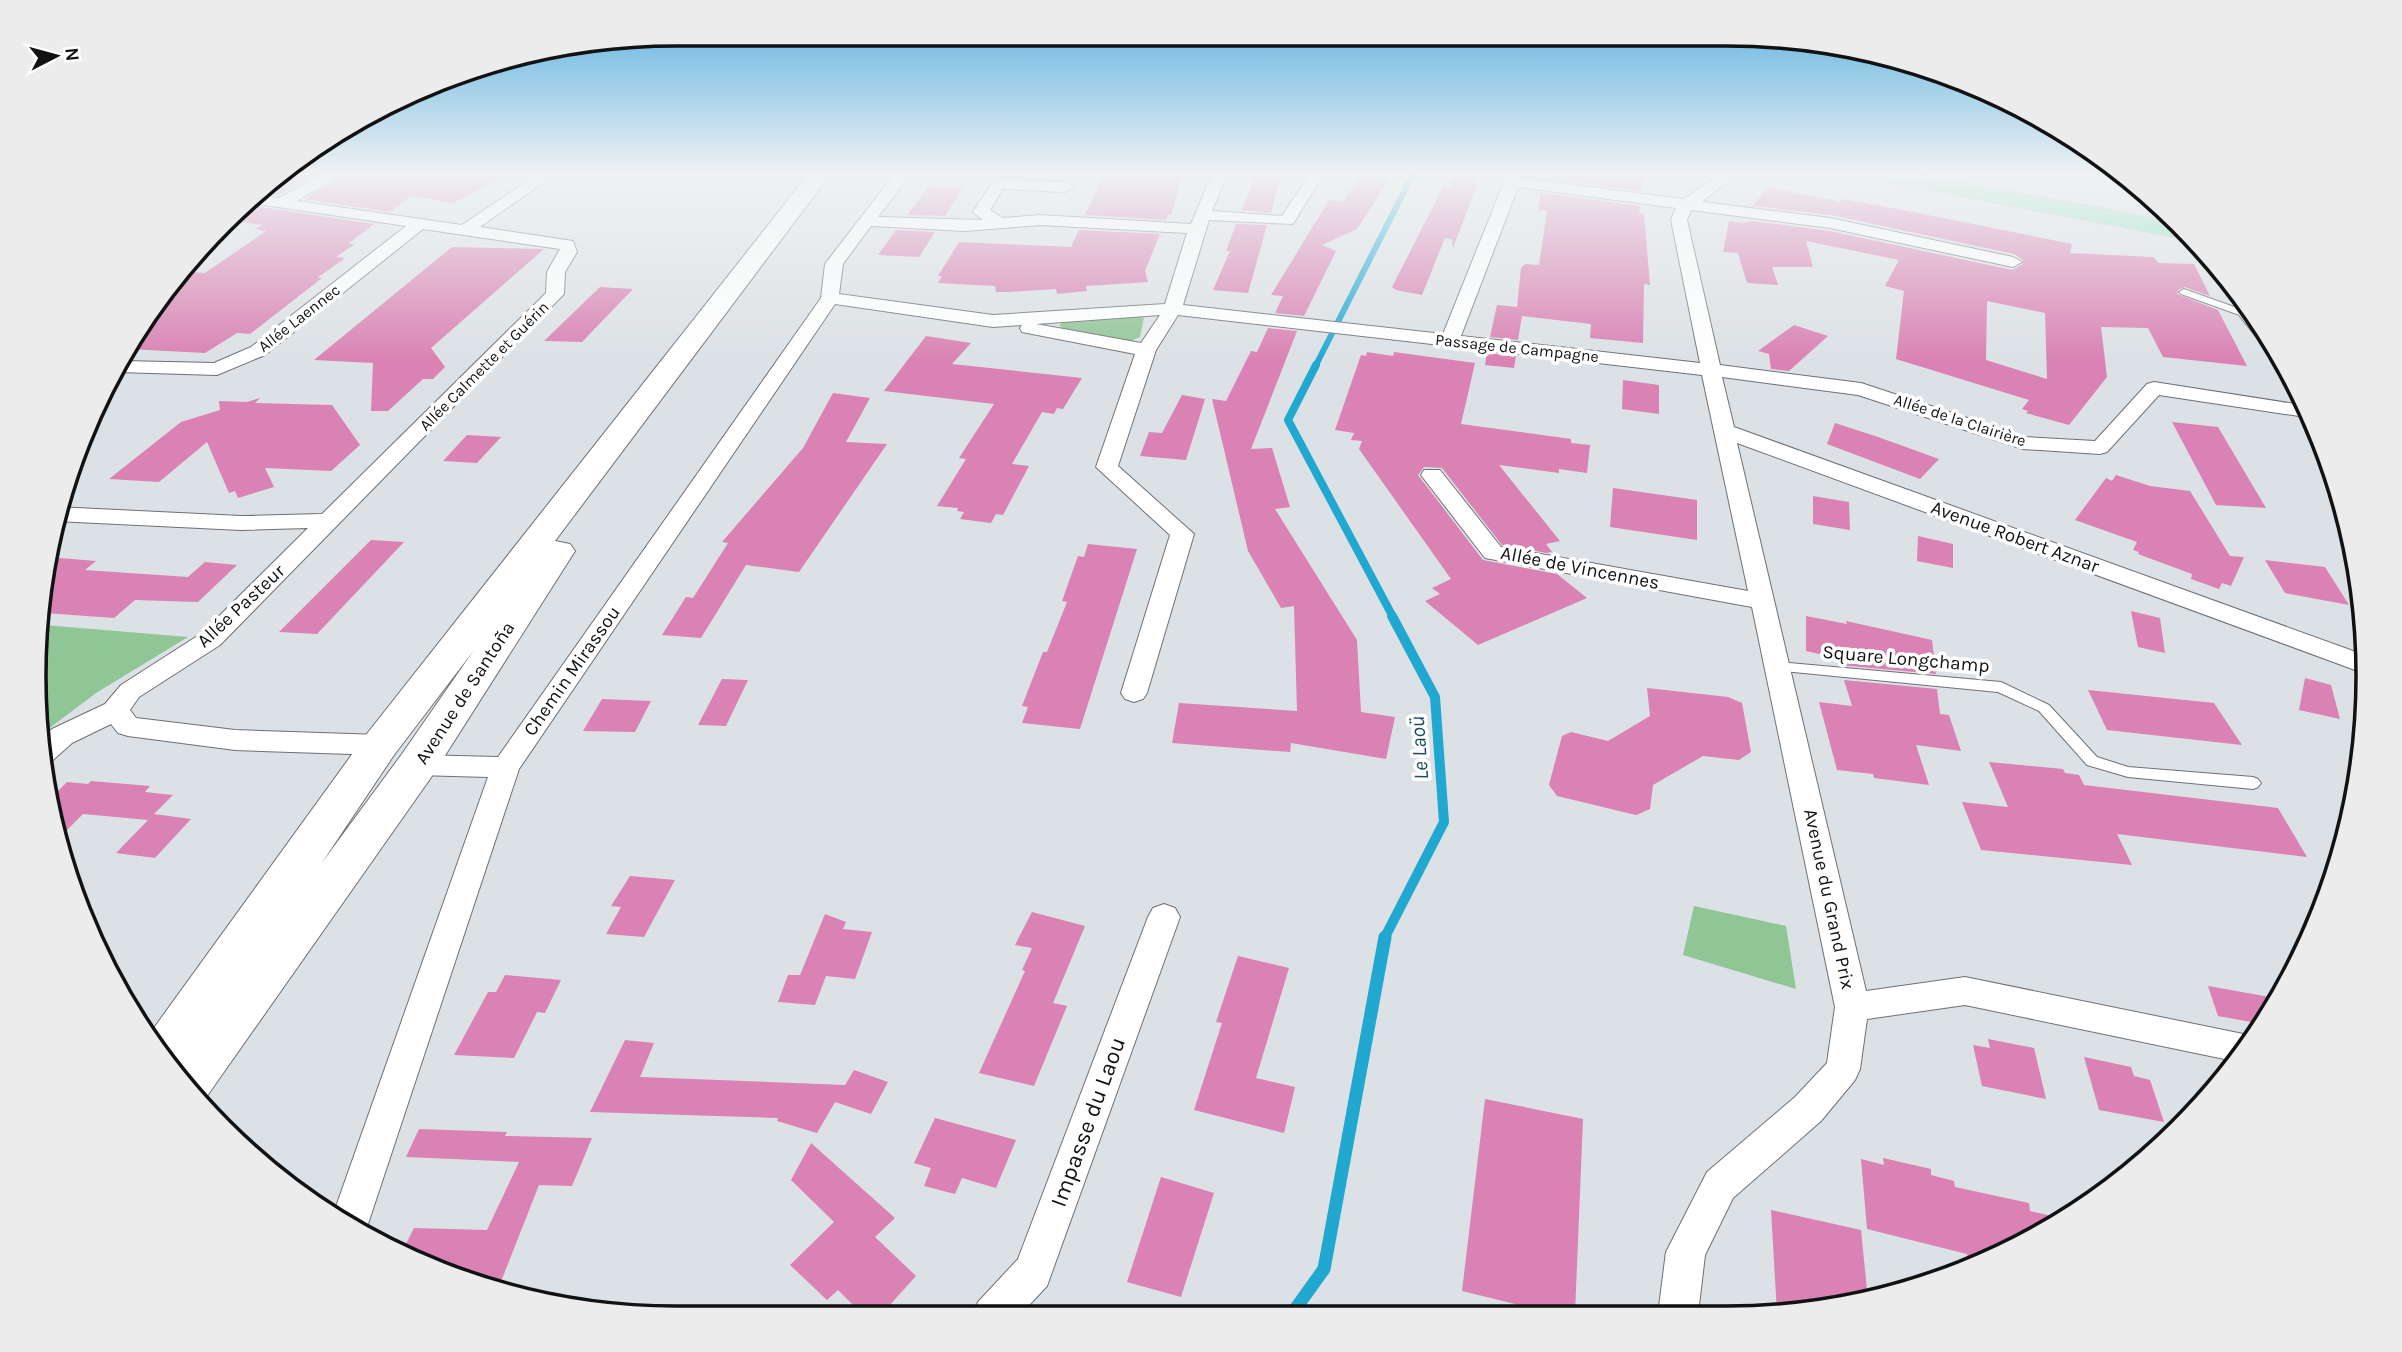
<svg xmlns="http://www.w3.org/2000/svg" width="2402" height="1352" font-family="Karla,sans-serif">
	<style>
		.green { fill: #90c595 }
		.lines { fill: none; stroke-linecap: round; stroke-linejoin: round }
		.stream-far3 { stroke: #20a8d0; stroke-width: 6 }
		.stream-far2 { stroke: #20a8d0; stroke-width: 8 }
		.stream-far1 { stroke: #20a8d0; stroke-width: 10 }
		.stream { stroke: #20a8d0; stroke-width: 13 }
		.building { fill: #d982b3; fill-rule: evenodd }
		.service-casing { stroke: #6d7175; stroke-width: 2 }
		.minor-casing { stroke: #6d7175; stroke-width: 2 }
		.secondary-casing { stroke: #6d7175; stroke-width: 2 }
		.primary-casing { stroke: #bcbdbd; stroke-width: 2 }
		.service { fill: #fff; fill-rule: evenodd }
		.minor { fill: #fff; fill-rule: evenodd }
		.secondary { fill: #fff; fill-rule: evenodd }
		.primary { fill: #87e3bc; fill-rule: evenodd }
		.labels { text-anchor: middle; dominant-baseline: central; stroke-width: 7; stroke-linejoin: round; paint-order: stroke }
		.far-street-label { font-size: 16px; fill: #101213; stroke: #fff }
		.street-label { font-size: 19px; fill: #101213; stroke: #fff }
		.water-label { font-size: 21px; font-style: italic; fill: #194c5d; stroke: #fff }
		.near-street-label { font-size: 23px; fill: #101213; stroke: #fff }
		.rim { fill: none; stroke: #101213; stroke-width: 3.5 }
	</style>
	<rect width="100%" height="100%" fill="#dce1e5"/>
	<!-- green -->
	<path class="green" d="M1137,316l7,2 -4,19 -10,4 -67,-12 -4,-4 7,-4z
		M44,625l144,12 -92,56 -57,43 -4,-18z
		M1694,906l92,20 10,63 -113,-34z"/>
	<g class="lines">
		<!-- stream-far3 -->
		<path class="stream-far3" d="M1315,367l99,-195"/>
		<!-- stream-far2 -->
		<path class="stream-far2" d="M1316,365l-28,55 105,197"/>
		<!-- stream-far1 -->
		<path class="stream-far1" d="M1384,939l60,-117 -9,-125 -43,-81"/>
		<!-- stream -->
		<path class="stream" d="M1291,1315l33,-46 61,-332"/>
	</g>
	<!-- building -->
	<path class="building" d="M280,172h41l-43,23 -18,-2z
		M347,172h164l-58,31 -42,-7 -21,16 -85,-13z
		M1105,172l78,3 -12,40h-3l-2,5 -81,-5z
		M1451,172h25v16l-23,60 -1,-9 -7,-1 -23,57 -26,-5 -4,-3 51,-100 8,1z
		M1544,172h100l-2,19 -99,-12z
		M1256,175l25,1 -10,37 -29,-3z
		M1361,175l28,5 -32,49 -35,16 14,6 -32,65 -29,-3 8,-17 -12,-1 58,-95 14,2z
		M929,186l34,2 -18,28 -38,-1z
		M1768,187l72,15 2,-3 56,10 174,35 -2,9 83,4 6,6 35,1 16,32 -25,-9 -7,3 -1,4 41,16 29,56 -84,-9 -15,-29 -47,-1 6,50 -38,48 -43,-12 2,-2 -6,-2 7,-9 -133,-41 8,-68 -19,-5 14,-26 -93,-19 7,26h-41l6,18 -31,-2 -9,-30 -15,-1 6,-31 15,2 8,-2 78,10 182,39 11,-6v-4l-9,-6 -183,-39 -78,-9zM1987,301l58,12 2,66 -61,-19z
		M1541,193l99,13 -1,7 5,1 6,71 -6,-1 -1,59 -53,-5 1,-14 -69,-8 -4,24 -28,-3 7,-32 20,2 4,-39 4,-4 14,1 8,-54 -9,-1z
		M248,205l126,19 -26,20h7l-19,13 9,1 -28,20h5l-72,56 -13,-1 -32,20 -77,-4 14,-30 38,-41 12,-6 13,1 61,-42 -11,-2 8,-4 -29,-4z
		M1236,224l31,1 -19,68 -35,-3 17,-39h-4z
		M896,230l39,2 -16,25 -41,-2z
		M1079,230l81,4 -15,37 3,11 -62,4 1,5 -30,3 -1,-5 -49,3h-11l-1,-6 -57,-3 4,-7h-4l21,-34 112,5z
		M452,247l92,2 -113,99 14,19 -12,12h-10l-35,32h-17l2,-48 -59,-3z
		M600,287l33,2 -51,53 -38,-1z
		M1794,325l34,11 -39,35 -18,-2 -2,-15 -11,-3z
		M1268,328l29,3 -46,118 21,-1 18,59 -15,2 82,131 4,72 34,5 -9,42 -95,-16 -1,9 -118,-9 7,-40 118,8 -3,-105 -13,2 -33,-57 -36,-152 14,2 25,-50 6,1z
		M926,336l45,7 -19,21 130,14 -19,31 -6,-1 -3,6 -12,-2 -30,52 17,2 -26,49 -7,-1 -5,9 -31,-4 4,-7 -7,-1 1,-3 -21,-2 29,-47 -7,-1 35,-54 -110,-13z
		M1367,352l26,4 1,-4 81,11 -14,61 110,15v4l19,2 -3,28 -28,-4v4l-60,-8 61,76 -14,3 6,8 -5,1 -45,-8 -60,-77 -18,-1 -6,8 65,85 74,14 30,24 -109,47 -53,-44 15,-7 -8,-6 19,-9 -92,-130 3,-8 -11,-1 3,-7 -19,-3 26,-75 5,1z
		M1487,353l29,3 -2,12 -29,-3z
		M1623,380l36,5v29l-37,-5z
		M833,393l37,5 -24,44 41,2 -88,128 -53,-7 -45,73 -39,-3 24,-38 7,1 35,-55 -6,-1 81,-94z
		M1182,395l23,4 -19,61 -46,-4 9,-24 13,1z
		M260,398l-5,5 77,2 28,40 -29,26 -66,-3 9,19 -36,11 -3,-7 -6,2 -22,-51 -48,40 -50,-3 72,-57 39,-12 -1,-9 28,1z
		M2172,422l46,5 48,81 -50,-3z
		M1835,423l43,14 61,22 -19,20 -93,-35z
		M467,435l34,2 -24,26 -34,-2z
		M2116,475l34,11 40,5 40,65 14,1 -13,29 -9,-3 -3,6 -28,-10 1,-5 -54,-20 1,-2 -6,-2 4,-8 -62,-22 31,-42 6,3z
		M1613,488l84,12v40l-87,-13z
		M1813,496l36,6 1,28 -37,-6z
		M1918,536l35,8v24l-36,-7z
		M371,540l33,2 -87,92 -38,-2z
		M1088,544l49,5 -57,180 -58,-6 6,-16 -6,-1 12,-31 9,-23h4l20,-50 -5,-1 16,-45 6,1z
		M60,558l36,3 -11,9 103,7 17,-15 32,3 -39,37 -63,-2 -21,18 -69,-5 5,-47z
		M2265,560l60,7 24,38 -64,-12z
		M2131,611l29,7 5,35 -27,-6z
		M1806,616l41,8 -1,-3 86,19 4,34 -97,-9 -2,-7 -31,-7z
		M2305,678l26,7 9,34 -41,-9z
		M722,679l26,1 -22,46 -28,-1z
		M1844,680l93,9 3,25 9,1 12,36 -45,-6 13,40 -55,-7 -1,-4 -36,-4 -18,-68 33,4z
		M1647,688l81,9 14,6 9,49 -12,8 -36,-4 -50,29 -3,24 -14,6 -79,-19 -8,-11 13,-49 9,-4 37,9 42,-25z
		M2088,690l126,13 28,42 -135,-15z
		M602,699l49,2 -16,31 -52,-1z
		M1989,762l74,7 2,4 14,2 5,10 194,23 29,49 -190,-23 15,31 -151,-15 -19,-48 46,5z
		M91,781l59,5 -5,6 28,3 -25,25 -65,-6 -21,21 -9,-39 14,-14 21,2z
		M154,814l37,5 -36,39 -39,-5z
		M630,876l45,4 -31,57 -38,-3 15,-27 -10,-1z
		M1032,912l53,14 -32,77 14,3 -33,80 -55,-13 46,-102 -3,-1 10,-22 -17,-3z
		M825,914l21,8 -3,7 29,3 -17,47 -29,-3 -11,29 -37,-3 10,-27h12z
		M1238,956l51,12 -33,110 39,9 -11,46 -90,-23 28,-87 -6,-1z
		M505,975l56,5 -16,33 -8,-1 -23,46 -60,-3 34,-63h8z
		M2208,986l73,13 -19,25 -44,-8z
		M1988,1039l46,9 12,51 -64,-13 -9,-41 17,3z
		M625,1040l29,3 -14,34 205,8 -28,48 -40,-12 1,-3 -188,-6z
		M2084,1057l47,10 3,9 16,4 14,42 -65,-12z
		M854,1070l34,12 -17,32 -36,-12z
		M1485,1099l98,20 -8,195h-19l-94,-23z
		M935,1118l81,22 -20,48 -34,-10 -7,16 -31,-8 7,-18 -17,-5z
		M419,1129l88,3 -2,4 87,2 -20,48 -33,-1 -37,94h-36l-64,-27 12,-24 73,2 32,-68 -113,-5z
		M811,1143l84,75 -20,19 41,39 -37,41h-14l-27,-27 -11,10 -37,-35 44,-43 -43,-42z
		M1883,1158l48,11v6l23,6 1,6 74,16 1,8 36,8 -96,47 -3,-12 -100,-25 -6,-70 23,6z
		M1161,1177l53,16 -33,104 -54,-15z
		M1771,1210l90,20 7,70 -58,13h-33z"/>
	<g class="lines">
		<!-- service casing -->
		<g class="service-casing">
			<path id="service" d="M2184,289l67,24 2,2 -8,2 -64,-23 -2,-2z
				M1777,662l224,20 48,23 48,52 31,10 125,10 5,2 3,4 -3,4 -5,2 -125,-12 -41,-12 -48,-54 -41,-19 -226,-22 -2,-3 2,-3z"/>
		</g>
		<!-- minor casing -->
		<g class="minor-casing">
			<path id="minor" d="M326,172h19l-48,29 165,24 79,-53h17l-78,55 93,14 4,11 -12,20 -1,22 -344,351 -81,52 -9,13 6,8 99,12 145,5 10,3 4,7 -4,7 -10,3 -145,-5 -107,-14 -10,-3 -7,-9 -39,19 -19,17 -8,2 -5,-22 12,-11 53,-25 16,-19 81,-52 106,-105 -67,2 -186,-9 1,-14 185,9 81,-2 224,-221 1,-21 13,-23 -137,-20 -158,126 -48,20 -100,-3 5,-11 92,2 37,-16 155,-121 -156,-23 8,-8 21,3z
				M896,172h16l-34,45 105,3 -10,-8 20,-31 5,-2 67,3 8,5 -8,5 -62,-3 -13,21 13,8 37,-3 151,9 22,-52h15l-16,39 70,5 29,-44h14l-32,52 -84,-4 -26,85 260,29 61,-152 -3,-10h14l3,6 166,21 40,-27h16l-38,30 128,16 183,39 9,5 -9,5 -183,-39 -139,-18 -4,10 33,145 141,18 164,54 70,4 52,-57 7,-2 154,24 4,12 -153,-23 -52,57 -7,2 -77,-5 -165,-54 -136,-18 12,50 633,229 -1,18 -629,-231 129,548 99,-14 288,59 -19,25 -269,-56 -98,14 -7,50 -5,11 -34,41 -88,77 -28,57 -7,59h-40l8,-62 41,-80 88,-75 32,-34 8,-56 -83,-400 -267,-49 -64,-83 3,-5h16l61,77 247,44 -46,-216 -524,-60 -22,35 -38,116 76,68 -47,159 -4,6 -9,3 -9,-3 -4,-6 49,-158 -74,-68 39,-113 -113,-22 -2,-4 2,-3 -29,2 -158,-23 -316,465 -152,458 -4,9 -30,-21 155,-438 -71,-2 -10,-3 -4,-7 4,-7 10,-3 81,2 323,-459 4,-34zM1518,187l158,21 -5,12 29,143 -239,-27zM1040,225l147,8 -22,71 -172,11 -154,-21 4,-30 28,-38 94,5zM1160,315l-19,28 -105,-19z
				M2248,310h4l23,38 -10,-1 -23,-28 -3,-4z
				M1164,904l11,4 5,9 -133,369 -28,30h-47l6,-14 40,-43 130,-342 5,-9z"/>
		</g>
		<!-- secondary casing -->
		<g class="secondary-casing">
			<path id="secondary" d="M810,172h22l-277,369 15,3 5,7 -143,225 -232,330 -8,-7 -41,-67 215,-297zM474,650l-72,104 -81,110 73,-109z"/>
		</g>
		<!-- primary casing -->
		<g class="primary-casing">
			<path id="primary" d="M1861,172h45l272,51 14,15 -6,1 -314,-60z"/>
		</g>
		<!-- service -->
		<use href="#service" class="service"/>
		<!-- minor -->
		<use href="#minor" class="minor"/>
		<!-- secondary -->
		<use href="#secondary" class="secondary"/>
		<!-- primary -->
		<use href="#primary" class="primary"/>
	</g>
	<!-- sky -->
	<linearGradient id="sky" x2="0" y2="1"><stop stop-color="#58afde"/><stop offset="0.48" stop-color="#eff2f3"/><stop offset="1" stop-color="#eff2f3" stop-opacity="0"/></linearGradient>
	<rect width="2402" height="361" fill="url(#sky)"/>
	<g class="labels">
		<!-- far-street labels -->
		<g class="far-street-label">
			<text transform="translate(299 318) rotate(-38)">Allée Laennec</text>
			<text transform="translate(1517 348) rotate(6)">Passage de Campagne</text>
			<text transform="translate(484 366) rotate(-45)">Allée Calmette et Guérin</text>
			<text transform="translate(1960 420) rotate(18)">Allée de la Clairière</text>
		</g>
		<!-- street labels -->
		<g class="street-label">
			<text transform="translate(2015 537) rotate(20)">Avenue Robert Aznar</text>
			<text transform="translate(1580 568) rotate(11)">Allée de Vincennes</text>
			<text transform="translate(241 606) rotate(-43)">Allée Pasteur</text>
			<text transform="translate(1906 659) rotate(5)">Square Longchamp</text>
			<text transform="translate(572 671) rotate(-55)">Chemin Mirassou</text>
			<text transform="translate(465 693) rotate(-57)">Avenue de Santoña</text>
			<text transform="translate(1829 899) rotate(78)">Avenue du Grand Prix</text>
		</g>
		<!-- water labels -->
		<g class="water-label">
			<text transform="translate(1419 748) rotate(-94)">Le Laoü</text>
		</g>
		<!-- near-street labels -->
		<g class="near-street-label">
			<text transform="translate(1088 1122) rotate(-70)">Impasse du Laou</text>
		</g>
	</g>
	<!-- crop -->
	<path d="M0 0H2402V1352H0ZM676 46H1726A630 630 0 0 1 2356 676V676A630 630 0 0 1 1726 1306H676A630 630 0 0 1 46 676V676A630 630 0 0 1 676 46Z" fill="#ececec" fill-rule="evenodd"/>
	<path class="rim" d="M676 46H1726A630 630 0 0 1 2356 676V676A630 630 0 0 1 1726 1306H676A630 630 0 0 1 46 676V676A630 630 0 0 1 676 46Z"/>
	<!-- north arrow -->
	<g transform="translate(56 56) rotate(84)" stroke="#ffffff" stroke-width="5" paint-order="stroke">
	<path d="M0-5L12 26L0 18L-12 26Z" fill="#101213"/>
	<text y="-10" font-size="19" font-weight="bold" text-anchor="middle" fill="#101213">N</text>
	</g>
</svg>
